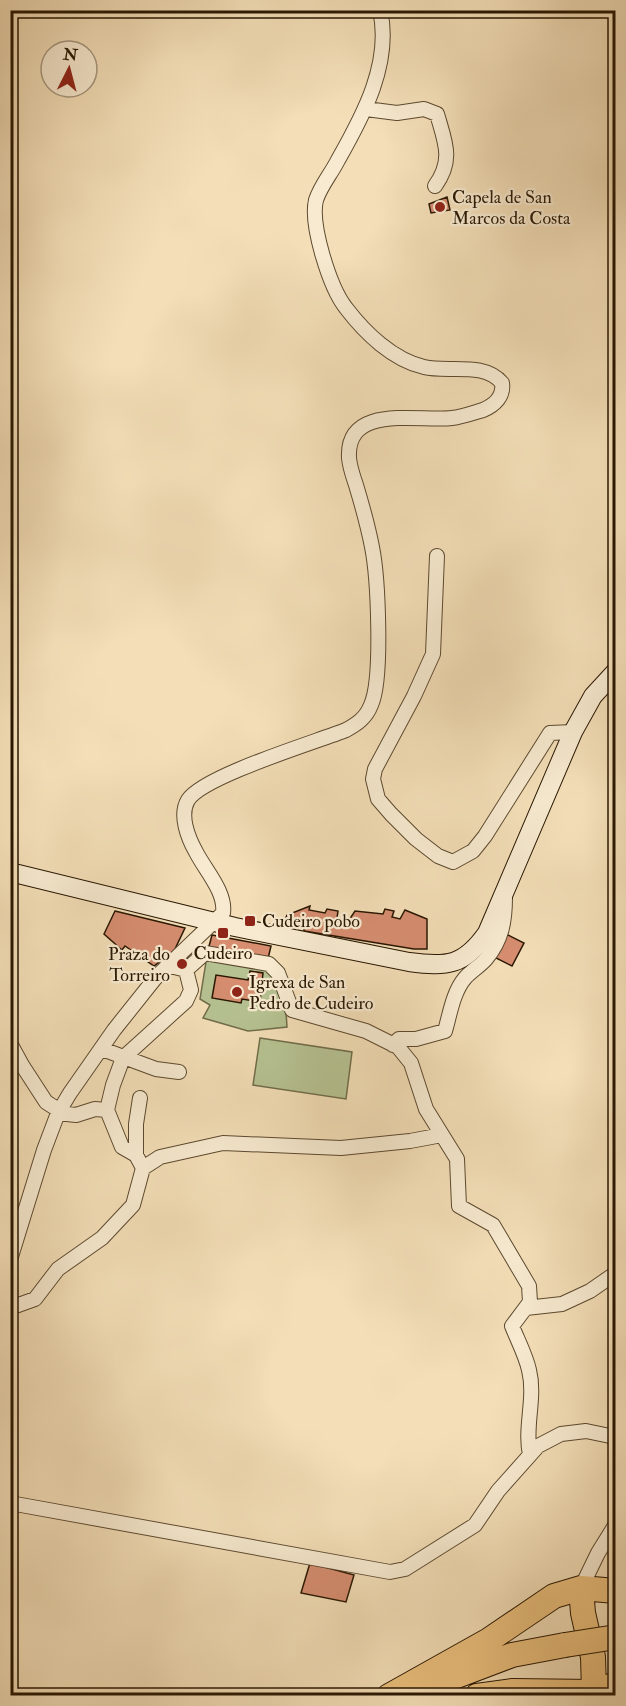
<svg xmlns="http://www.w3.org/2000/svg" width="626" height="1706" font-family="'IM FELL Double Pica',serif">
	<style>
		.green { fill: #b6c292; stroke: #706c4a; stroke-width: 1.5 }
		.building { fill: #d68d70; stroke: #291702; stroke-width: 1.5 }
		.lines { fill: none; stroke-linecap: round; stroke-linejoin: round }
		.street-casing { stroke: #5c492f; stroke-width: 16 }
		.secondary-casing { stroke: #291702; stroke-width: 20 }
		.highway-casing { stroke: #291702; stroke-width: 26 }
		.street { stroke: #f7ead0; stroke-width: 14 }
		.secondary { stroke: #f7ead0; stroke-width: 18 }
		.highway { stroke: #eabf7c; stroke-width: 24 }
		.highway-bridge-casing { stroke: #291702; stroke-width: 26; stroke-linecap: butt }
		.highway-bridge { stroke: #eabf7c; stroke-width: 24 }
		.poi-dot { fill: #8f2418; stroke: #f7ead0; stroke-width: 2 }
		.labels { text-anchor: middle; dominant-baseline: central; stroke-width: 4.5; stroke-linejoin: round; paint-order: stroke }
		.poi-label { font-size: 18px; fill: #291702; stroke: #f7ead0; text-anchor: start }
	</style>
	<rect width="100%" height="100%" fill="#f3deb7"/>
	<filter id="stains"><feTurbulence type="fractalNoise" baseFrequency=".00333" numOctaves="4"/><feColorMatrix values="0 0 0 0 .2 0 0 0 0 .09 0 0 0 0 .02 0 0 0 .5 -.17"/></filter>
	<radialGradient id="worn" r=".72"><stop offset=".6" stop-color="#630" stop-opacity="0"/><stop offset="1" stop-color="#630" stop-opacity=".3"/></radialGradient>
	<!-- green -->
	<path class="green" d="M207,956c14,3 46,5 57,11 20,10 22,40 23,60l-39,4 -45,-13 7,-13 -10,-6z
		M260,1038l92,14 -6,47 -93,-14z"/>
	<!-- building -->
	<path class="building" d="M447,197l3,13 -19,3 -2,-9z
		M310,906l-1,4 16,3 2,-4 11,2 -1,7 12,2 6,-9 28,3 2,-5 9,2 -2,6 8,2 5,-9 22,9v30h-13l-110,-18v-3l-21,-3 4,-10z
		M115,911l70,17 -11,23 -20,15 -29,-20 -3,4 -18,-16z
		M506,934l18,9 -12,23 -20,-10z
		M212,935l59,11 -4,17 -59,-13z
		M250,971l13,2 -3,29 -18,-3 -1,4 -29,-5 4,-23 32,5z
		M310,1563l44,12 -8,27 -45,-9z"/>
	<g class="lines">
		<!-- street casing -->
		<g class="street-casing">
			<path id="street" d="M366,109l31,4 27,-4 13,5c8,28 17,46 -2,72
				M437,556l-4,98 -19,42 -39,73 -2,10 5,20 13,15 25,25 22,17 15,6 20,-11 12,-15 65,-103 23,-1
				M167,965l19,5 19,-17 64,11 9,9 14,37 74,21 32,16 13,16 15,46 31,50 2,47 34,19 36,61 1,16 -18,24c6,15 14,30 17,44 7,28 -5,57 1,85
				M10,1043l12,22 24,37 14,9
				M393,1045l6,-6h17l29,-8c5,-17 8,-39 20,-53 6,-7 15,-12 21,-19 16,-19 19,-38 19,-62
				M102,1049l54,20 23,3
				M58,1113l18,2 19,-6 12,1
				M136,1155v-31l4,-26
				M143,1168l-7,-13 -14,-8 -15,-37 6,-25 10,-27 63,-57 5,-11 -5,-20
				M10,1260l34,-110 14,-37 12,-20 44,-63 43,-54 66,-63c3,-21 -18,-43 -27,-61 -8,-14 -17,-37 -8,-52 15,-24 128,-58 158,-70 11,-6 20,-12 25,-25 12,-26 7,-128 1,-158 -4,-21 -10,-42 -16,-62 -3,-9 -6,-17 -7,-27 -3,-55 70,-36 103,-40 10,-1 21,-5 31,-8 12,-5 21,-14 19,-27 -18,-22 -54,-10 -78,-16 -31,-7 -59,-34 -78,-59 -16,-20 -36,-83 -30,-108 5,-15 15,-26 22,-40 25,-44 54,-97 42,-150
				M10,1308l25,-9 23,-30 44,-31 31,-33 10,-37 17,-11 63,-14 118,5 69,-7 32,-6
				M526,1308l36,-4 28,-13 26,-18
				M10,1503l380,69 15,-3 70,-44 23,-34 40,-45 23,-12 25,-3 24,5 6,4
				M581,1588l17,-35 18,-29"/>
		</g>
		<!-- secondary casing -->
		<g class="secondary-casing">
			<path id="secondary" d="M10,872l225,55 174,35c38,5 55,4 78,-29l86,-201 20,-36 23,-25"/>
		</g>
		<!-- highway casing -->
		<g class="highway-casing">
			<path id="highway" d="M581,1588l2,25 10,44 1,35
				M428,1688l10,-5 74,-28 53,-10
				M389,1696l100,-56 65,-44 27,-8 35,3
				M477,1696l36,-5 81,1 22,-8"/>
		</g>
		<!-- street -->
		<use href="#street" class="street"/>
		<!-- secondary -->
		<use href="#secondary" class="secondary"/>
		<!-- highway -->
		<use href="#highway" class="highway"/>
		<!-- highway-bridge casing -->
		<g class="highway-bridge-casing">
			<path id="highway-bridge" d="M565,1645l51,-8"/>
		</g>
		<!-- highway-bridge -->
		<use href="#highway-bridge" class="highway-bridge"/>
	</g>
	<!-- markers -->
	<g class="poi-dot">
		<circle cx="440" cy="207" r="6"/>
		<rect x="244" y="915" width="12" height="12" rx="3"/>
		<rect x="217" y="927" width="12" height="12" rx="3"/>
		<circle cx="182" cy="964" r="6"/>
		<circle cx="237" cy="992" r="6"/>
	</g>
	<g class="labels">
		<!-- poi labels -->
		<g class="poi-label">
			<text x="452" y="197">Capela de San<tspan x="452" dy="21">Marcos da Costa</tspan></text>
			<text x="262" y="921">Cudeiro pobo</text>
			<text x="223" y="953" text-anchor="middle">Cudeiro</text>
			<text x="170" y="954" text-anchor="end">Praza do<tspan x="170" dy="21">Torreiro</tspan></text>
			<text x="249" y="982">Igrexa de San<tspan x="249" dy="21">Pedro de Cudeiro</tspan></text>
		</g>
	</g>
	<!-- margin -->
	<rect width="626" height="1706" fill="none" stroke="#f3deb7" stroke-width="36"/>
	<rect x="12" y="12" width="602" height="1682" fill="none" stroke="#291702" stroke-width="3"/>
	<rect x="18" y="18" width="590" height="1670" fill="none" stroke="#291702" stroke-width="1.5"/>
	<!-- north arrow -->
	<g transform="translate(69 69) rotate(6)"><circle r="28" fill="#f7ead0" stroke="#a5967e" stroke-width="1.5"/>
	<path d="M0-4.5L10 22L0 15L-10 22Z" fill="#8f2418"/>
	<text y="-9" font-size="16" font-weight="bold" text-anchor="middle" fill="#291702">N</text>
	</g>
	<rect width="100%" height="100%" filter="url(#stains)"/>
	<rect width="100%" height="100%" fill="url(#worn)"/>
</svg>
